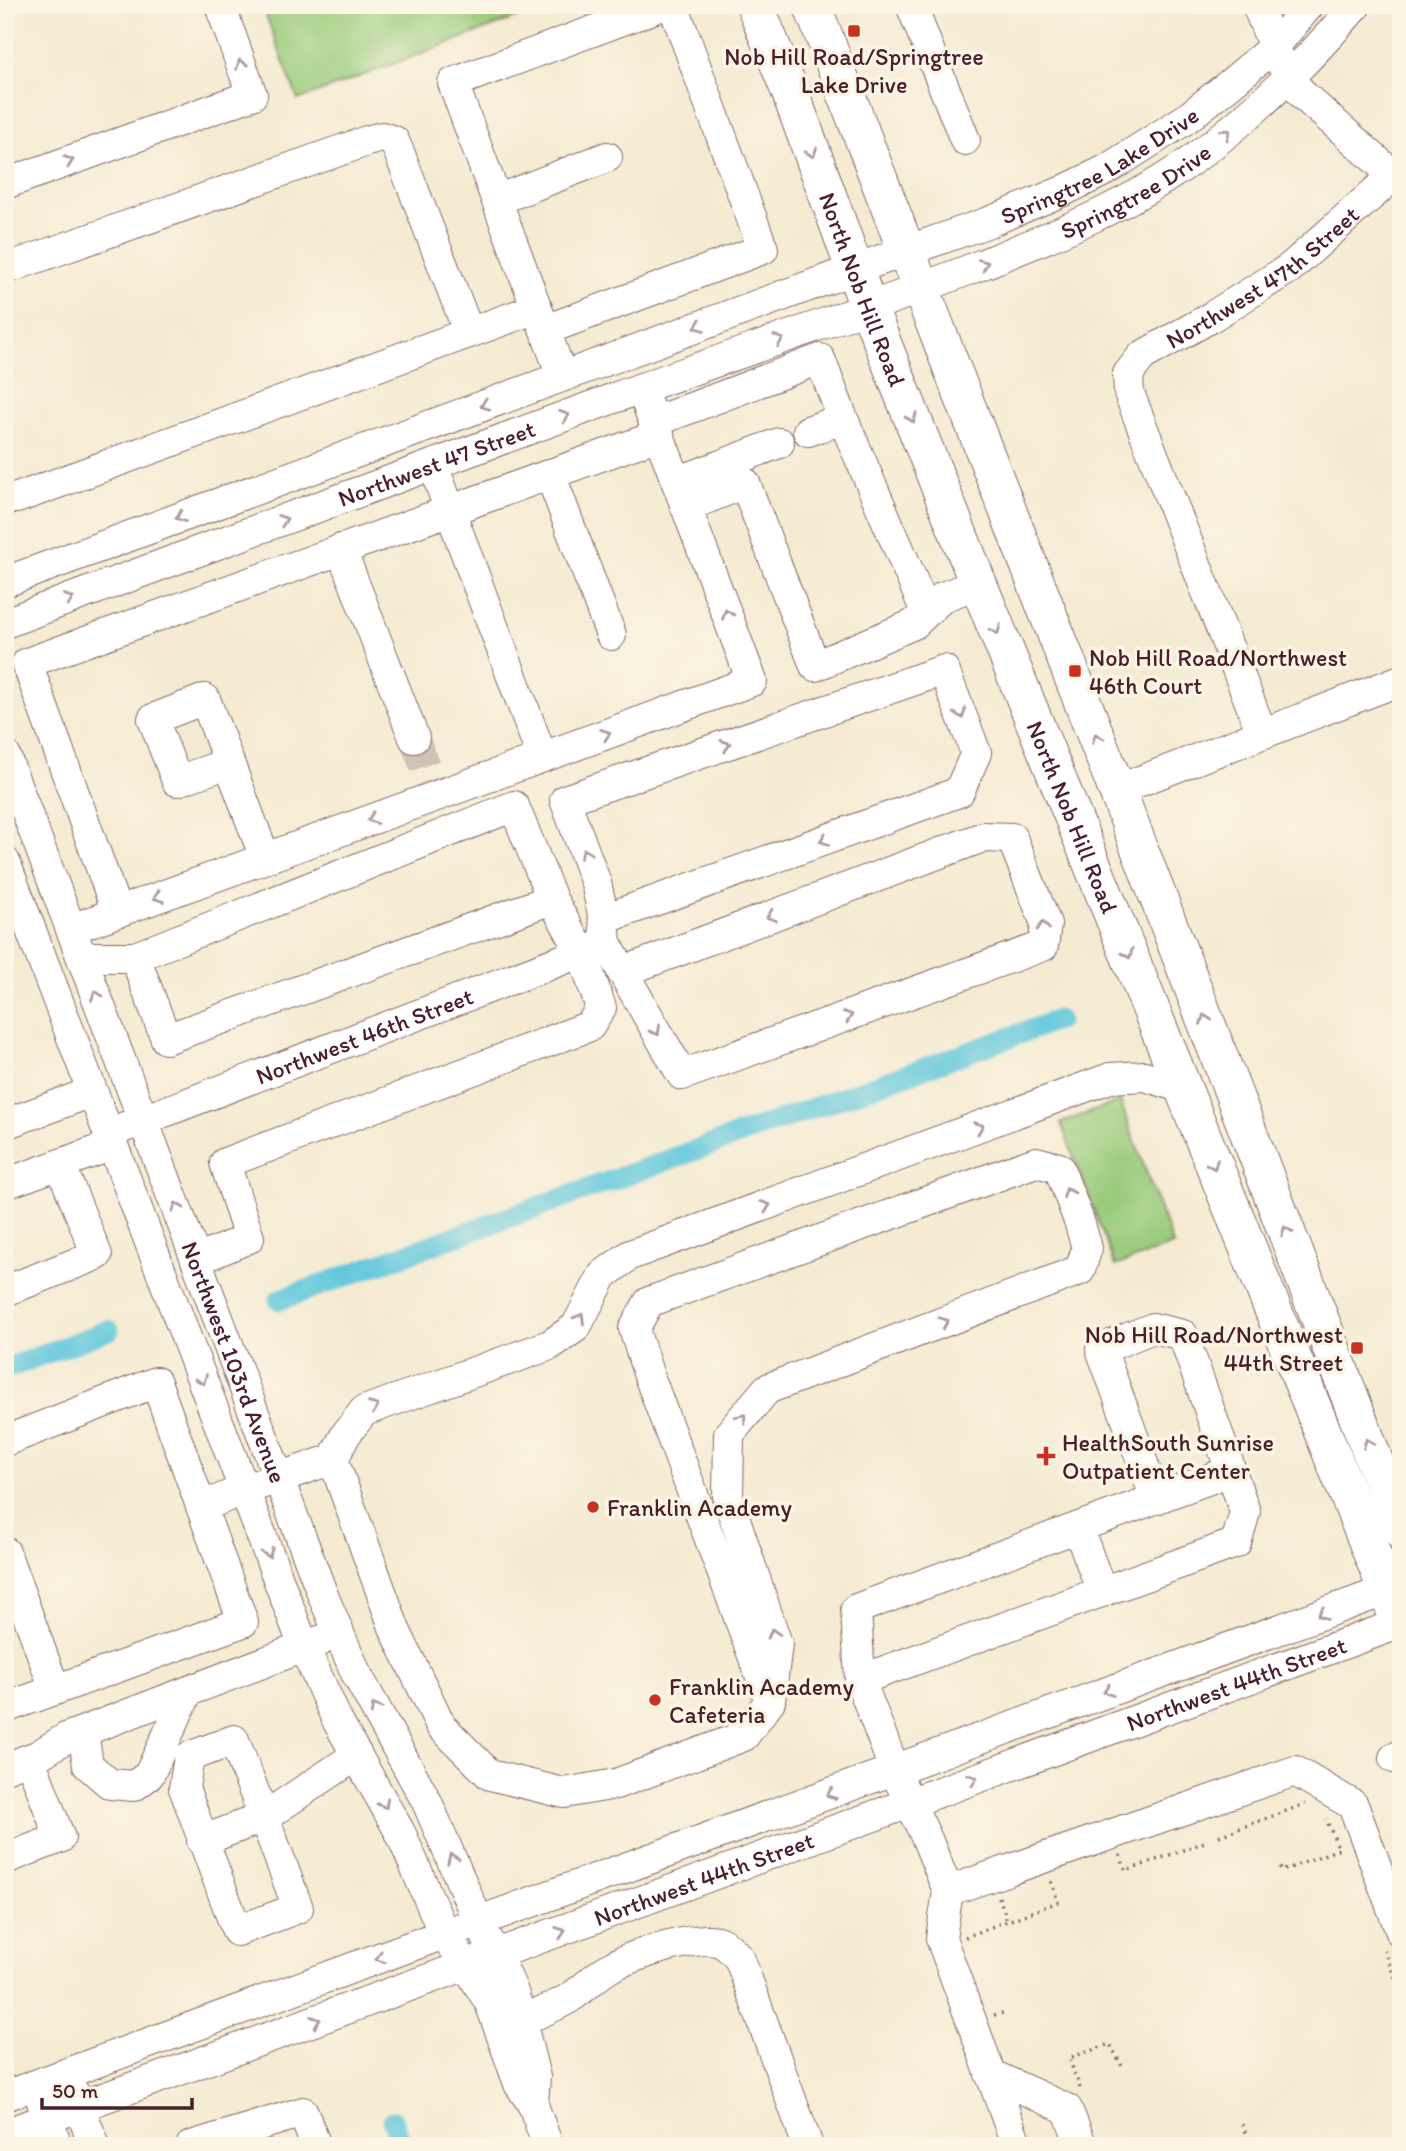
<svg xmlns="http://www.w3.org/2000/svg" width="1406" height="2151" font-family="Itim,sans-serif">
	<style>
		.green { fill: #99cb7b; stroke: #727553; stroke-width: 2 }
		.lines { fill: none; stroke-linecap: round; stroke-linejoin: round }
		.canal { stroke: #60c7dc; stroke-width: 21 }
		.minor-tunnel { stroke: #d2c2b1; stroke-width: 30; stroke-dasharray: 30 15; stroke-linecap: butt }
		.minor-casing { stroke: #866665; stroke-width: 32 }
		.major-casing { stroke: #866665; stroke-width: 39 }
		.path { stroke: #866665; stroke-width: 3.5; stroke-dasharray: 2 5; stroke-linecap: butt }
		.minor { stroke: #fff; stroke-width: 30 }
		.major { stroke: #fff; stroke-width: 37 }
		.oneway { stroke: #ae9aa0 }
		.poi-dot { fill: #c8321e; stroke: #fcf5e5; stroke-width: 2.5 }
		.labels { text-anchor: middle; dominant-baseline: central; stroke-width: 7; stroke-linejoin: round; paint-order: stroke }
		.poi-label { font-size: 24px; fill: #4a1f2b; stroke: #fcf5e5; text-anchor: start }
		.street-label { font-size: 24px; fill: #4a1f2b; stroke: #fcf5e5 }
	</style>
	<rect width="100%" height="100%" fill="#fcf5e5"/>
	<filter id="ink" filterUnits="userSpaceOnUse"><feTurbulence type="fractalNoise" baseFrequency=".0143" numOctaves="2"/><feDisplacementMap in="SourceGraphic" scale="14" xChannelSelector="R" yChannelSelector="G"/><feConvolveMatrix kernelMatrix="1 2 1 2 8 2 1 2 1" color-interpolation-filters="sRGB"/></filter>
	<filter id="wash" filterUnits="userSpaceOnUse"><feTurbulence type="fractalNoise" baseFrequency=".00686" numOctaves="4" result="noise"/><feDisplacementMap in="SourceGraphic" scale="28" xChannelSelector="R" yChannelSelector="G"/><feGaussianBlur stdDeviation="1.57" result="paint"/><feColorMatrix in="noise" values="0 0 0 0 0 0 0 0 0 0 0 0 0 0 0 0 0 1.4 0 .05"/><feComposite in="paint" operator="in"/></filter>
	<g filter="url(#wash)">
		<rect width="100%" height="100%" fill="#f4ebd2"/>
		<!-- green -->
		<path class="green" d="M262,5h288l-252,95z
			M1120,1101l53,144 -58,21 -54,-143z"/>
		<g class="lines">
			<!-- canal -->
			<path class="canal" d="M279,1300l779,-280
				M5,1369l104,-39
				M393,2121l9,25"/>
		</g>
	</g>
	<g filter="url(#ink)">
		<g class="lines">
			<!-- minor-tunnel -->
			<path class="minor-tunnel" d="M414,738l18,46"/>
			<!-- minor casing -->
			<g class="minor-casing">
				<g id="minor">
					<path d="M911,5l54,135"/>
					<path d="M1257,5l17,42 15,31 15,18 97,86"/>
					<path d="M5,184l247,-89 -32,-90"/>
					<path d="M497,200l110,-43"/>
					<path d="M5,269l362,-128 15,-4 12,4 5,11 70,181"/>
					<path d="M545,330l218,-81 -90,-244"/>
					<path d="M562,376l-109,-293 210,-78"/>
					<path d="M654,422l166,-63 23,60 83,193"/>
					<path d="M808,431l35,-12"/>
					<path d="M433,465l109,292"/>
					<path d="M550,474l61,161"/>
					<path d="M677,482l102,-39"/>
					<path d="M5,498h12l520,-190"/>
					<path d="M686,507l59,-24 70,183 99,-42 29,-27 35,-14"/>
					<path d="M341,549l73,189"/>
					<path id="s1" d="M5,582l850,-313 134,-47 74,-31 43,-21 80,-51 45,-36 43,-36 35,-42"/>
					<path id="s2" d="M5,623c203,-75 406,-152 609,-225 123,-45 247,-85 369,-134 72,-29 145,-58 209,-104 61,-44 115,-98 164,-155"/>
					<path id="s3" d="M1262,733l-133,-340 -1,-19 14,-18 66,-37 82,-51 103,-92"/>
					<path id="s4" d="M5,755l319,843 32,75 71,129 51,119 19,35 15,33 6,19 17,69 -2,28"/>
					<path d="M229,763l-52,18 -24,-62 52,-20 60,159"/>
					<path d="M1117,790l284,-110"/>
					<path d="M5,862l299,785 34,75 63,112 43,100 23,32 23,37 29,81 14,21 15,41"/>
					<path d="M117,912l-90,-249 632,-228"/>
					<path d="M604,919l355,-127 17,-39 -32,-83 -379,130 31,83 8,36 2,24 76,132 361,-129 3,-22 -34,-86 -29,-1 -361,135"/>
					<path d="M71,929l681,-248 -111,-293"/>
					<path d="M82,957h53l379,-151 38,93 30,54 19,55 -11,18 -365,137 24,75 -52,22"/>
					<path d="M135,957l31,82 386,-140"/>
					<path d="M5,1124l87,-32"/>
					<path id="s5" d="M125,1127l473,-181"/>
					<path d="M5,1184l108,-39"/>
					<path d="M5,1291l92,-36 -37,-91"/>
					<path d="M5,1441l151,-59 87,240 -238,86"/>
					<path d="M333,1459l13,-25 18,-23 186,-66 26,-18 27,-52 27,-20 480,-177 35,-2 38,12"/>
					<path d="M1156,1499l-55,-150 52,-21 30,7 48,136c-125,46 -250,92 -375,138l4,71 35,91 32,68 21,52 347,-120 58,34 48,127"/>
					<path d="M201,1507l42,-17 90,-31 62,171 46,96 49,49 74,18 52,-9 128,-48 26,-35 7,-57 -49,-146 1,-64 38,-45 313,-119 7,-22 -8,-27 -20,-53 -23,-6 -387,140 -15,27 14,44 122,328"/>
					<path d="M1078,1528l24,64"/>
					<path d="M5,1552l50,138"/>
					<path d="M860,1680l376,-137 9,-31 -14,-41"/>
					<path d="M83,1732l5,33 22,19 24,2 15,-11 38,-82"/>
					<path d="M1394,1758l7,-3"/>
					<path d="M5,1768l32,-12 29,-18 256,-98"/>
					<path d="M202,1841l62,-24 34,91 -61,23 -53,-143 5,-31 45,-17 30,77 93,-62"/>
					<path d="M5,1859l55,-21 -30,-79"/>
					<path d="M948,1891l-7,47 76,208"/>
					<path d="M502,2028c23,-9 48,-18 69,-31 14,-9 25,-22 40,-30 19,-11 89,-34 109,-25 9,4 14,10 20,18l68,186"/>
					<path d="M990,2074l77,35 15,37"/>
					<path d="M73,2091l22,55"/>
					<path d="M5,2096l439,-162 957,-349"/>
					<path d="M42,2102l15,44"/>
					<path id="s6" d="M5,2134l1396,-511"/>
					<path d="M191,2146l112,-34 13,34"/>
				</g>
			</g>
			<!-- major casing -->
			<g class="major-casing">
				<g id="major">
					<path id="s7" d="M755,5l34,84 80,220 109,274 423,1042"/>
					<path d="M812,5l109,284 196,501 284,740"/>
				</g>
			</g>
			<!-- path -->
			<path class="path" d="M1219,1836l86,-32
				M1120,1855l6,16 79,-29
				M1280,1867l2,4 57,-22 -13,-30
				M999,1897l8,23
				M965,1937l93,-35 -7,-21
				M1384,1950l17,44
				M994,2015l9,-2
				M1080,2088l-11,-30 41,-14 14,26
				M1242,2124l8,22"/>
			<!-- minor -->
			<use href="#minor" class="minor"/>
			<!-- major -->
			<use href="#major" class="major"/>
		</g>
		<!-- one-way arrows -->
		<defs><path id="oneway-chevron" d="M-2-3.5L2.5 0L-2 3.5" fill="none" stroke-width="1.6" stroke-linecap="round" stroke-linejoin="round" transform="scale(1.75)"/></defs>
		<g class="oneway">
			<use href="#oneway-chevron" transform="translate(241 64) rotate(-110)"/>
			<use href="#oneway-chevron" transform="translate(1226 133) rotate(-38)"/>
			<use href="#oneway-chevron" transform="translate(812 153) rotate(70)"/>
			<use href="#oneway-chevron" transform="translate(69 161) rotate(-20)"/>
			<use href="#oneway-chevron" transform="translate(984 264) rotate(-22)"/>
			<use href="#oneway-chevron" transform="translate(699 326) rotate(160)"/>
			<use href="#oneway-chevron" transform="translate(779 340) rotate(-19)"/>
			<use href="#oneway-chevron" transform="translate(485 405) rotate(160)"/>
			<use href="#oneway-chevron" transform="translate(565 416) rotate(-20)"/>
			<use href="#oneway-chevron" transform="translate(912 418) rotate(68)"/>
			<use href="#oneway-chevron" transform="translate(180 517) rotate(160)"/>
			<use href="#oneway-chevron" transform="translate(283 520) rotate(-20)"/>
			<use href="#oneway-chevron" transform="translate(69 599) rotate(-20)"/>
			<use href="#oneway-chevron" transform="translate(727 614) rotate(-111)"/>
			<use href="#oneway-chevron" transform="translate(996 630) rotate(68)"/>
			<use href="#oneway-chevron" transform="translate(961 714) rotate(69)"/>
			<use href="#oneway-chevron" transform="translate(606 734) rotate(-20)"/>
			<use href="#oneway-chevron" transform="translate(1097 738) rotate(-111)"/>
			<use href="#oneway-chevron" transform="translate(726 745) rotate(-19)"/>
			<use href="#oneway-chevron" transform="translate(372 819) rotate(160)"/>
			<use href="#oneway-chevron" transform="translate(824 840) rotate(160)"/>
			<use href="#oneway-chevron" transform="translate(585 853) rotate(-110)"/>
			<use href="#oneway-chevron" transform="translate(158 897) rotate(160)"/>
			<use href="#oneway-chevron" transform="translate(771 916) rotate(160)"/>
			<use href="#oneway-chevron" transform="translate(1043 926) rotate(-95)"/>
			<use href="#oneway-chevron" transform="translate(1128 954) rotate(68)"/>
			<use href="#oneway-chevron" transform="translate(96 995) rotate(-111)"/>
			<use href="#oneway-chevron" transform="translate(848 1016) rotate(-20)"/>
			<use href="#oneway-chevron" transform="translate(1205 1019) rotate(-111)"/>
			<use href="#oneway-chevron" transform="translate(656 1031) rotate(60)"/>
			<use href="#oneway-chevron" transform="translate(979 1127) rotate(-21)"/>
			<use href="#oneway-chevron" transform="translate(1213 1165) rotate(68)"/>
			<use href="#oneway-chevron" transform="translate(1068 1192) rotate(-112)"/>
			<use href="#oneway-chevron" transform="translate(766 1206) rotate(-20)"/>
			<use href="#oneway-chevron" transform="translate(177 1207) rotate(-111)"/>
			<use href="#oneway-chevron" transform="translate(1286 1231) rotate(-111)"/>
			<use href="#oneway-chevron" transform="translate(580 1318) rotate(-59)"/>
			<use href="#oneway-chevron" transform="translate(944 1322) rotate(-21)"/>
			<use href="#oneway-chevron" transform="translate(202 1380) rotate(69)"/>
			<use href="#oneway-chevron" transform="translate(374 1407) rotate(-21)"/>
			<use href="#oneway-chevron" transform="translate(742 1418) rotate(-50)"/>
			<use href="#oneway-chevron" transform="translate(1368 1443) rotate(-111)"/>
			<use href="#oneway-chevron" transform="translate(268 1553) rotate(69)"/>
			<use href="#oneway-chevron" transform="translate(1322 1614) rotate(160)"/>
			<use href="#oneway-chevron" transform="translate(773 1633) rotate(-107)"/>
			<use href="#oneway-chevron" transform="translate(1108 1691) rotate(160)"/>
			<use href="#oneway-chevron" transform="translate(375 1708) rotate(-119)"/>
			<use href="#oneway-chevron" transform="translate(973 1779) rotate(-20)"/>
			<use href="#oneway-chevron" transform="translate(831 1794) rotate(160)"/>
			<use href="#oneway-chevron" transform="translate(384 1804) rotate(61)"/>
			<use href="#oneway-chevron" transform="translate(452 1858) rotate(-113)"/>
			<use href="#oneway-chevron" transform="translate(561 1932) rotate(-20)"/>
			<use href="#oneway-chevron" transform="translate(380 1958) rotate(160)"/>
			<use href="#oneway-chevron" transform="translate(316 2021) rotate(-20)"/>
		</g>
	</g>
	<!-- markers -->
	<g class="poi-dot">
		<rect x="847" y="24" width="14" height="14" rx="3.5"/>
		<rect x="1068" y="664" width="14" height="14" rx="3.5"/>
		<rect x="1350" y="1341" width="14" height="14" rx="3.5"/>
		<path d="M1042.5 1445.5h7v7h7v7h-7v7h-7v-7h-7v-7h7z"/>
		<circle cx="593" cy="1507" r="7"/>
		<circle cx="655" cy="1700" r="7"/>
	</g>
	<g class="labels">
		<!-- poi labels -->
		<g class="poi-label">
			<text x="854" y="56" text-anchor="middle">Nob Hill Road/Springtree<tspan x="854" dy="28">Lake Drive</tspan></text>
			<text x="1089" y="657">Nob Hill Road/Northwest<tspan x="1089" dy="28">46th Court</tspan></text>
			<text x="1343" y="1334" text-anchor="end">Nob Hill Road/Northwest<tspan x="1343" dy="28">44th Street</tspan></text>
			<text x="1062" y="1442">HealthSouth Sunrise<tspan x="1062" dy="28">Outpatient Center</tspan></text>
			<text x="607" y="1507">Franklin Academy</text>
			<text x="669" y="1686">Franklin Academy<tspan x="669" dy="28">Cafeteria</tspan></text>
		</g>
		<!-- street labels -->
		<g class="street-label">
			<text stroke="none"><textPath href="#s1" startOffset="1172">Springtree Lake Drive</textPath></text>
			<text stroke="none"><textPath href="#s2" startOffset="1211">Springtree Drive</textPath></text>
			<text stroke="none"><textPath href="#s3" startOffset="551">Northwest 47th Street</textPath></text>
			<text stroke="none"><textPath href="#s7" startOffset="304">North Nob Hill Road</textPath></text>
			<text stroke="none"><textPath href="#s2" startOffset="460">Northwest 47 Street</textPath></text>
			<text stroke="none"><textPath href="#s7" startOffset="872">North Nob Hill Road</textPath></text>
			<text stroke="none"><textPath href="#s5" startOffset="256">Northwest 46th Street</textPath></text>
			<text stroke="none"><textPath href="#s4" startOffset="649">Northwest 103rd Avenue</textPath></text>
			<text stroke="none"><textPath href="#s6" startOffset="1311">Northwest 44th Street</textPath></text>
			<text stroke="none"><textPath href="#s6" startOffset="744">Northwest 44th Street</textPath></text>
		</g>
	</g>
	<!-- margin -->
	<rect width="1406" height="2151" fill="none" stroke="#fcf5e5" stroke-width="28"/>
	<!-- scale -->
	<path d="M42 2098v10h150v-10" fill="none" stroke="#4a1f2b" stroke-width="3.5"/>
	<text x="52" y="2098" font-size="21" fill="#4a1f2b" stroke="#fcf5e5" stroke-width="5" paint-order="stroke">50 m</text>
</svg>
